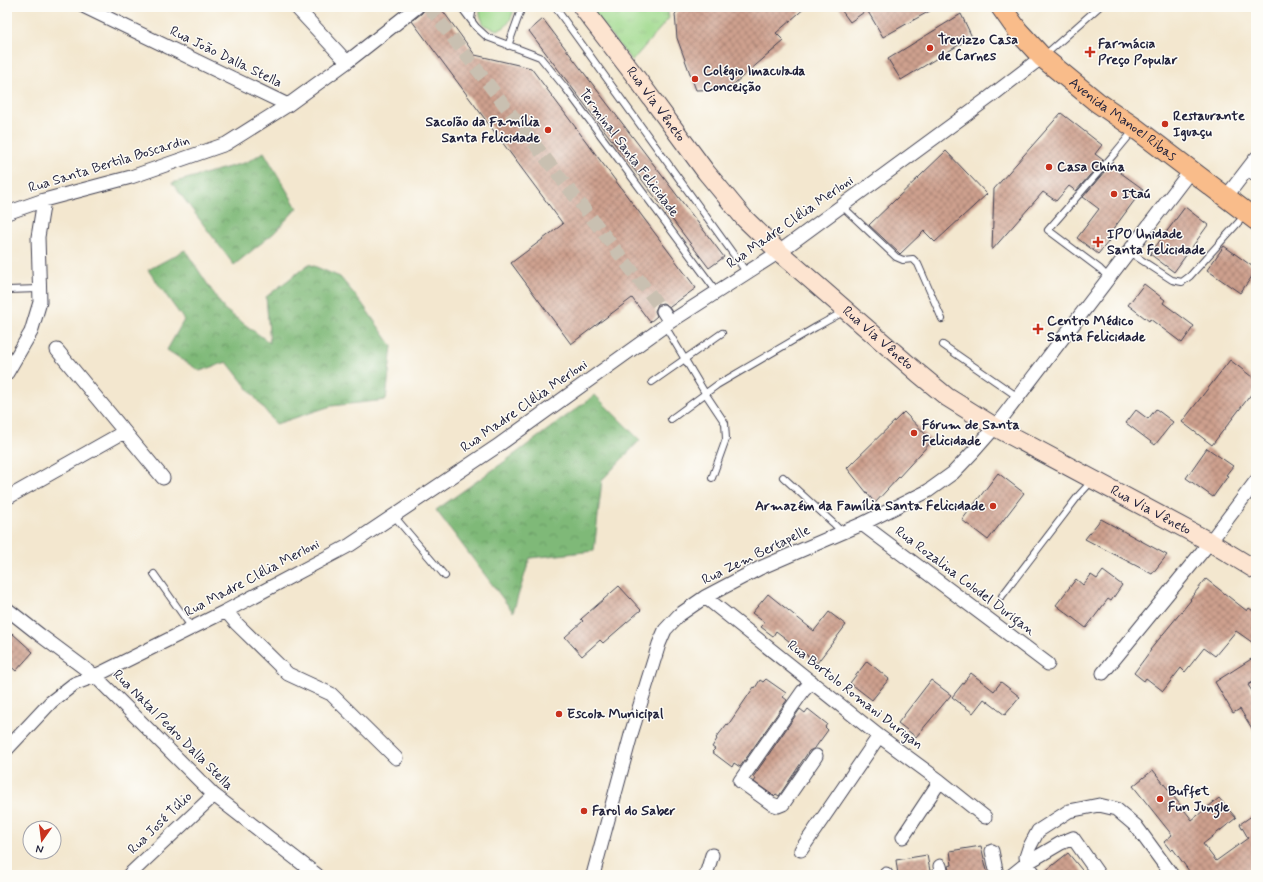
<svg xmlns="http://www.w3.org/2000/svg" width="1263" height="882" font-family="Mynerve,sans-serif">
	<style>
		.green { fill: #9fd98c; stroke: #607e64 }
		.forest { fill: url(#forest-crowns); stroke: #506e5a }
		.park { fill: url(#park-tufts); stroke: #607e64 }
		.building { fill: url(#building-cross-hatch) }
		.lines { fill: none; stroke-linecap: round; stroke-linejoin: round }
		.street-tunnel { stroke: #c9c0b1; stroke-width: 13; stroke-dasharray: 13 6; stroke-linecap: butt }
		.lane-casing { stroke: #414051; stroke-width: 8 }
		.street-casing { stroke: #414051; stroke-width: 15 }
		.secondary-casing { stroke: #414051; stroke-width: 20 }
		.primary-casing { stroke: #414051; stroke-width: 22 }
		.lane { stroke: #fff; stroke-width: 6 }
		.street { stroke: #fff; stroke-width: 13 }
		.secondary { stroke: #fde4d0; stroke-width: 18 }
		.primary { stroke: #f9bc8a; stroke-width: 20 }
		.poi-dot { fill: #c8321e; stroke: #fdfcf7; stroke-width: 1.5 }
		.labels { text-anchor: middle; dominant-baseline: central; stroke-width: 3; stroke-linejoin: round; paint-order: stroke }
		.poi-label { font-size: 14px; font-weight: bold; fill: #22223b; stroke: #fdfcf7; text-anchor: start }
		.street-label { font-size: 14px; fill: #22223b; stroke: #fdfcf7 }
	</style>
	<defs>
		<pattern id="forest-crowns" width="20" height="18" patternUnits="userSpaceOnUse"><rect width="20" height="18" fill="#7fb978"/><path d="M2 6a3 3 0 1 1 6 0M12 15a3 3 0 1 1 6 0" fill="none" stroke="#689664"/></pattern>
		<pattern id="park-tufts" width="24" height="20" patternUnits="userSpaceOnUse"><rect width="24" height="20" fill="#9fd98c"/><path d="M3 7l-1-3M5 7V3M7 7l1-3M15 17l-1-3M17 17v-4M19 17l1-3" fill="none" stroke="#89ba7a"/></pattern>
		<pattern id="building-cross-hatch" width="8" height="8" patternUnits="userSpaceOnUse"><rect width="8" height="8" fill="#cea08e"/><path d="M0 0l8 8M0 8l8-8" fill="none" stroke="#a78275"/></pattern>
	</defs>
	<rect width="100%" height="100%" fill="#fdfcf7"/>
	<filter id="ink" filterUnits="userSpaceOnUse"><feTurbulence type="fractalNoise" baseFrequency=".025" numOctaves="2"/><feDisplacementMap in="SourceGraphic" scale="8" xChannelSelector="R" yChannelSelector="G"/><feConvolveMatrix kernelMatrix="1 2 1 2 8 2 1 2 1" color-interpolation-filters="sRGB"/></filter>
	<filter id="wash" filterUnits="userSpaceOnUse"><feTurbulence type="fractalNoise" baseFrequency=".012" numOctaves="4" result="noise"/><feDisplacementMap in="SourceGraphic" scale="16" xChannelSelector="R" yChannelSelector="G"/><feGaussianBlur stdDeviation="0.9" result="paint"/><feColorMatrix in="noise" values="0 0 0 0 0 0 0 0 0 0 0 0 0 0 0 0 0 1.4 0 .05"/><feComposite in="paint" operator="in"/></filter>
	<g filter="url(#wash)">
		<rect width="100%" height="100%" fill="#f3e7cf"/>
		<!-- green -->
		<path class="green" d="M480,7h35c-4,11 -6,21 -18,23l-13,-5 -4,-10z"/>
		<!-- forest -->
		<path class="forest" d="M264,152l33,56 -23,25 -40,32 -62,-82 75,-21z
			M185,250l39,59 46,34 -4,-46 43,-33 31,13 21,25 31,44 -6,54 -55,6 -55,18 -49,-62 -27,9 -33,-21 17,-30 -36,-50z
			M595,395l45,45 -38,40 -8,71 -64,7 -17,54 -77,-102 68,-48z"/>
		<!-- park -->
		<path class="park" d="M588,7h79l2,11 -37,43z"/>
		<g id="blocks">
			<!-- building -->
			<path class="building" d="M426,7h14l35,48 56,13 165,220 -26,19 -7,-4 -5,1 -3,7 2,5 -7,6 -18,-24 -61,46 -60,-81 52,-39 -151,-203 10,-8z
				M682,7h124l-30,26 8,8 -56,48 -32,1 -19,-52 -2,-24z
				M839,7h98l-54,30 -16,-27 -17,12z
				M961,14l11,23 -71,43 -13,-21z
				M543,19l181,238 -15,11 -180,-237z
				M1061,113l41,32 -7,9 8,6 -27,31 -7,-5 -13,15 -13,-9 -51,58 2,-61z
				M946,151l41,43 -52,48 -11,-11 -24,23 -1,-1 -30,-28z
				M1110,165l33,24 -37,50 3,2 -11,13 -21,-16 22,-29 -16,-12z
				M1185,207l23,18 -34,47 -24,-18z
				M1224,246l32,23v2l-16,22 -33,-23z
				M1144,284l21,16 -2,3 31,23 -12,17 -32,-24 -1,2 -21,-16z
				M1230,360l26,20v8l-44,57 -30,-23z
				M1156,409l17,13 -18,23 -29,-22 10,-13 12,9z
				M904,412l28,29 -57,62 -28,-35z
				M1207,448l26,18 -7,9 2,1 -15,21 -27,-19z
				M998,473l26,20 -36,47 -26,-20z
				M1101,519l66,36 -15,19 -67,-35z
				M1103,571l19,14 -11,16 -3,-2 -22,29 -30,-23 20,-26 7,6 8,-10 6,4z
				M1206,579l41,32 2,-3 7,5v32l-20,-14 -21,25 -11,-8 -19,24 -4,-4 -18,23 -17,-13 -2,3 -10,-8 17,-23h-1l41,-50 -1,-1z
				M619,586l22,24 -38,33 -3,-3 -18,16 -17,-19 18,-16 -2,-2z
				M768,594l46,37 15,-19 17,13 -29,38 -41,-32 -3,5 -12,-9 4,-4 -13,-10z
				M12,633l21,19 -17,19 -9,-8v-11z
				M1256,656v24l-8,5 8,12v38l-16,-26 -7,4 -18,-31z
				M867,661l22,18 -17,21 -22,-17z
				M971,673l23,18 7,-9 19,15 -15,18 -21,-16 -11,14 -21,-16z
				M766,679l20,14 -3,4 4,3 -47,67 -6,-4 -2,4 -20,-15 3,-3 -3,-2 5,-8 -1,-1 11,-14 1,1 26,-38 1,1 5,-8 3,2z
				M931,680l20,15 -35,42 -18,-14z
				M800,709l5,4 3,-4 19,15 -2,3 3,3 -13,18 -6,3 -30,45 -3,-2 -2,2 -20,-14 2,-3 -3,-2z
				M1153,770l39,50 27,-22 17,20 -33,26 13,17 32,-23 -8,-14 16,-11v56l-8,6h-56l-19,-26 -2,2 -7,-9 8,-7 -39,-49z
				M981,846l7,29h-38l-2,-9 4,-1 -2,-14z
				M1068,853l18,22h-43v-2z
				M927,855l3,16 3,-1 1,5h-36l-2,-15z"/>
		</g>
	</g>
	<g filter="url(#ink)">
		<use href="#blocks" fill-opacity="0" stroke="#414051" stroke-width="1"/>
		<g class="lines">
			<!-- street-tunnel -->
			<path class="street-tunnel" d="M429,7l234,304"/>
			<!-- lane casing -->
			<g class="lane-casing">
				<path id="lane" d="M461,7l15,20 11,10 53,20 27,33 150,202
					M555,7l192,266
					M471,19l2,-12
					M508,46l14,-39
					M1045,55l54,-48
					M1246,172l10,7
					M842,206l54,51 7,3 10,-1 5,5 24,55
					M1129,252l43,28 10,2 8,-6 66,-73
					M1109,278l-9,-9 -52,-39 67,-77 19,-23
					M7,290l32,-1
					M665,326l40,67 20,30 1,16 -14,39
					M943,345l75,52
					M652,382l70,-49
					M671,419l46,-34 99,-58 29,-16
					M783,477l50,46 9,9
					M394,516l51,60
					M154,574l38,54
					M1002,596l77,-101 13,-14"/>
			</g>
			<!-- street casing -->
			<g class="street-casing">
				<path id="street" d="M85,7l203,98
					M296,7l51,55
					M1226,197l30,-39
					M7,213l37,-13 87,-23 95,-33 62,-39 59,-43 70,-55
					M663,311l7,11
					M57,350l106,128
					M7,373l24,-41 9,-30 -2,-65 6,-37
					M7,498l117,-66
					M862,524l186,140
					M705,597l174,139 61,45 45,36
					M7,609l33,26 55,41 119,119 103,80
					M226,611l10,12 52,51 43,20 65,64
					M1103,673l107,-131 46,-61
					M812,682l-9,9 -63,90 32,23 6,2 5,-2 33,-48
					M7,749l44,-47 23,-18 21,-8 131,-65 124,-66 146,-98 174,-125 109,-70 211,-155 52,-40
					M903,837l37,-56
					M801,850l78,-114
					M992,851l5,24
					M940,866l2,9
					M886,874v1
					M129,875l85,-80
					M593,875l39,-144 27,-87 6,-14 14,-15 26,-18 55,-29 102,-44 66,-33 25,-18 20,-21 22,-25 196,-257
					M706,875l6,-20
					M1012,875l15,-12 -1,-6 3,-9 9,-17 31,-20 30,-6 17,4 20,17 36,49
					M1035,875l-8,-12 34,-20 12,-5 26,37"/>
			</g>
			<!-- secondary casing -->
			<g class="secondary-casing">
				<g id="secondary">
					<path id="s1" d="M582,7l53,69 71,96 38,46 35,34 139,121 29,24 48,30 215,115 46,28"/>
				</g>
			</g>
			<!-- primary casing -->
			<g class="primary-casing">
				<g id="primary">
					<path id="s2" d="M1001,7l17,24 24,26 55,45 38,26 121,92"/>
				</g>
			</g>
			<!-- lane -->
			<use href="#lane" class="lane"/>
			<!-- street -->
			<use href="#street" class="street"/>
			<!-- secondary -->
			<use href="#secondary" class="secondary"/>
			<!-- primary -->
			<use href="#primary" class="primary"/>
		</g>
	</g>
	<!-- markers -->
	<g class="poi-dot">
		<circle cx="930" cy="48" r="4"/>
		<path d="M1088 46h4v4h4v4h-4v4h-4v-4h-4v-4h4z"/>
		<circle cx="695" cy="79" r="4"/>
		<circle cx="1165" cy="124" r="4"/>
		<circle cx="548" cy="130" r="4"/>
		<circle cx="1049" cy="167" r="4"/>
		<circle cx="1114" cy="194" r="4"/>
		<path d="M1096 236h4v4h4v4h-4v4h-4v-4h-4v-4h4z"/>
		<path d="M1036 323h4v4h4v4h-4v4h-4v-4h-4v-4h4z"/>
		<circle cx="914" cy="433" r="4"/>
		<circle cx="993" cy="506" r="4"/>
		<circle cx="559" cy="714" r="4"/>
		<circle cx="1160" cy="799" r="4"/>
		<circle cx="584" cy="811" r="4"/>
	</g>
	<g class="labels">
		<!-- poi labels -->
		<g class="poi-label">
			<text x="938" y="40">Trevizzo Casa<tspan x="938" dy="16">de Carnes</tspan></text>
			<text x="1098" y="44">Farmácia<tspan x="1098" dy="16">Preço Popular</tspan></text>
			<text x="703" y="71">Colégio Imaculada<tspan x="703" dy="16">Conceição</tspan></text>
			<text x="1173" y="116">Restaurante<tspan x="1173" dy="16">Iguaçu</tspan></text>
			<text x="540" y="122" text-anchor="end">Sacolão da Família<tspan x="540" dy="16">Santa Felicidade</tspan></text>
			<text x="1057" y="167">Casa China</text>
			<text x="1122" y="194">Itaú</text>
			<text x="1107" y="234">IPO Unidade<tspan x="1107" dy="16">Santa Felicidade</tspan></text>
			<text x="1047" y="321">Centro Médico<tspan x="1047" dy="16">Santa Felicidade</tspan></text>
			<text x="922" y="425">Fórum de Santa<tspan x="922" dy="16">Felicidade</tspan></text>
			<text x="985" y="506" text-anchor="end">Armazém da Família Santa Felicidade</text>
			<text x="567" y="714">Escola Municipal</text>
			<text x="1168" y="791">Buffet<tspan x="1168" dy="16">Fun Jungle</tspan></text>
			<text x="592" y="811">Farol do Saber</text>
		</g>
		<!-- street labels -->
		<g class="street-label">
			<text transform="translate(226 57) rotate(26)">Rua João Dalla Stella</text>
			<text stroke="none"><textPath href="#s1" startOffset="122">Rua Via Vêneto</textPath></text>
			<text stroke="none"><textPath href="#s2" startOffset="167">Avenida Manoel Ribas</textPath></text>
			<text transform="translate(629 153) rotate(53)">Terminal Santa Felicidade</text>
			<text transform="translate(109 164) rotate(-17)">Rua Santa Bertila Boscardin</text>
			<text transform="translate(790 222) rotate(-35)">Rua Madre Clélia Merloni</text>
			<text stroke="none"><textPath href="#s1" startOffset="446">Rua Via Vêneto</textPath></text>
			<text transform="translate(524 406) rotate(-35)">Rua Madre Clélia Merloni</text>
			<text stroke="none"><textPath href="#s1" startOffset="770">Rua Via Vêneto</textPath></text>
			<text transform="translate(756 555) rotate(-26)">Rua Zem Bertapelle</text>
			<text transform="translate(252 578) rotate(-28)">Rua Madre Clélia Merloni</text>
			<text transform="translate(965 581) rotate(37)">Rua Rozalina Colodel Durigan</text>
			<text transform="translate(855 695) rotate(38)">Rua Bortolo Romani Durigan</text>
			<text transform="translate(173 730) rotate(45)">Rua Natal Pedro Dalla Stella</text>
			<text transform="translate(160 823) rotate(-44)">Rua José Túlio</text>
		</g>
	</g>
	<!-- margin -->
	<rect width="1263" height="882" fill="none" stroke="#fdfcf7" stroke-width="24"/>
	<!-- north arrow -->
	<g transform="translate(42 840) rotate(194)"><circle r="19" fill="#fdfcf7" stroke="#a5a5ac"/>
	<path d="M0-3L7 15L0 10L-7 15Z" fill="#c8321e"/>
	<text y="-6" font-size="11" font-weight="bold" text-anchor="middle" fill="#22223b">N</text>
	</g>
</svg>
